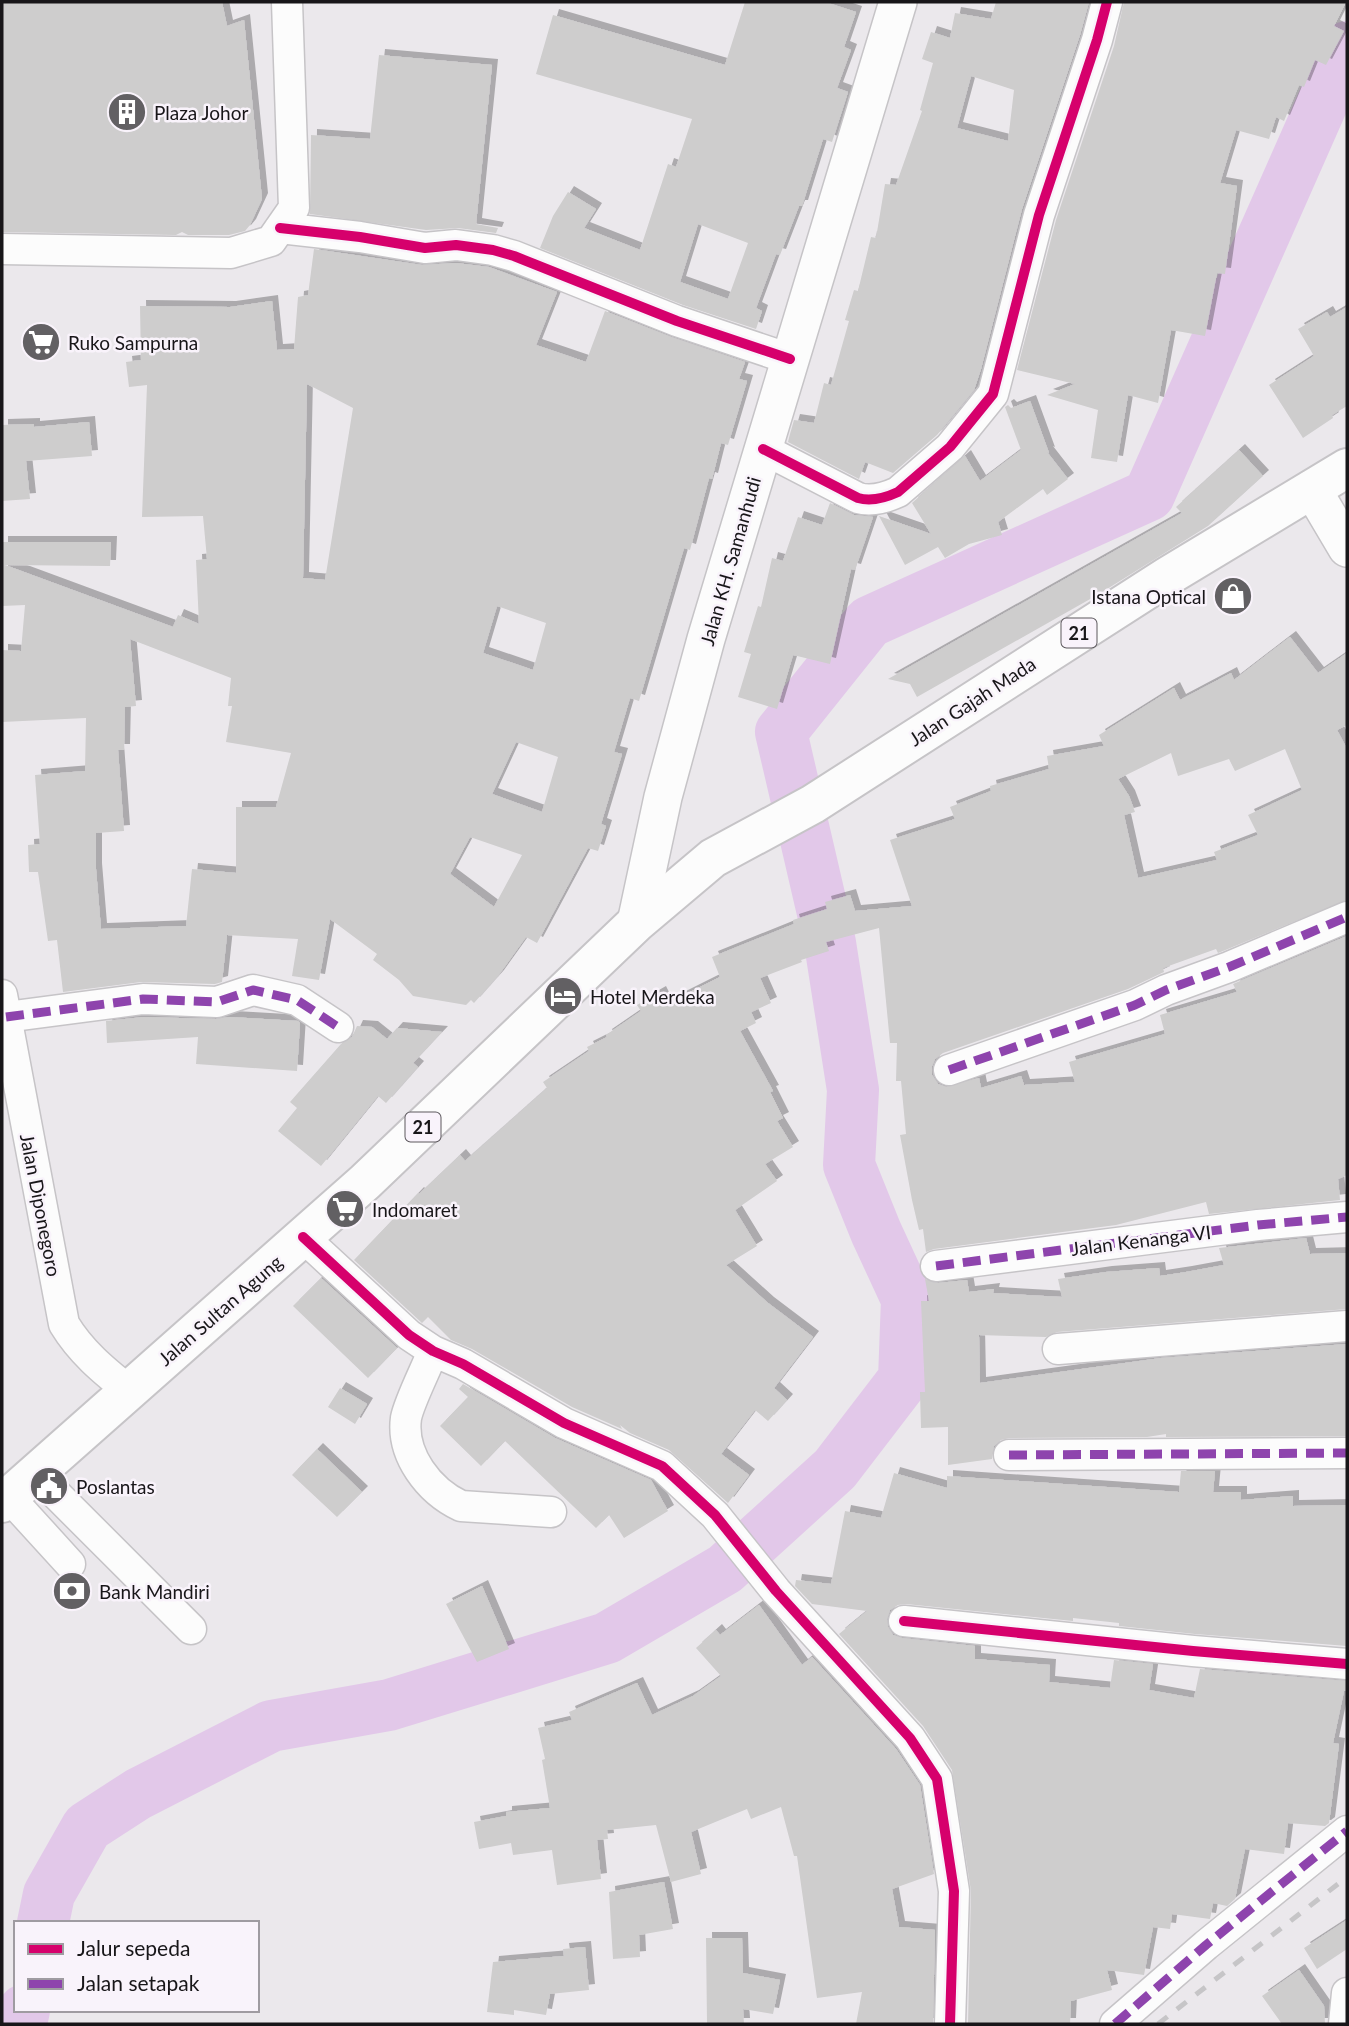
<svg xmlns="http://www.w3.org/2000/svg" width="1349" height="2026" font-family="Lato,sans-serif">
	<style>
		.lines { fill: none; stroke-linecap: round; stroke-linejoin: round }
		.river { stroke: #e2c8e9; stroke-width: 52 }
		.building { fill: #cecdcd; fill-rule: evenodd; filter: url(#shadow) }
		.minor-casing { stroke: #c6c4c7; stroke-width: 33 }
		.major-casing { stroke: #c6c4c7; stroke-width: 40 }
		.highway-casing { stroke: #c6c4c7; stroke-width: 42 }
		.minor { stroke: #fcfcfc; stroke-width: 30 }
		.major { stroke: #fcfcfc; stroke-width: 37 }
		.highway { stroke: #fcfcfc; stroke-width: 38 }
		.rail { stroke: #c6c5c7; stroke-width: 5; stroke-dasharray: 12 12; stroke-linecap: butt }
		.quiet { stroke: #8e44ad; stroke-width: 9; stroke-dasharray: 18 9; stroke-linecap: butt }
		.cycleway-casing { stroke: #f9f3fb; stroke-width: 15 }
		.cycleway { stroke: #d6006c; stroke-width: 10 }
		.labels { text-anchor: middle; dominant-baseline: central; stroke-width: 5; stroke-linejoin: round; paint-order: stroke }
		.shield { fill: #f9f3fb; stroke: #5c585d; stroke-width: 2 }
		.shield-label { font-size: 18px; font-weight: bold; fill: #181619 }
		.poi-label { font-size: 19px; fill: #181619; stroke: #f9f3fb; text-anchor: start }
		.street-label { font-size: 19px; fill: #181619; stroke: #f9f3fb }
	</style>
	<defs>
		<filter id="shadow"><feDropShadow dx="6" dy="-6" stdDeviation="0" flood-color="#0004"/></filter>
	</defs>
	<rect width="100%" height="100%" fill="#ebe8ec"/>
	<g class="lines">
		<!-- river -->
		<path class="river" d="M43,1923l6,-29 38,-67 51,-33 133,-68 118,-21 218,-67 118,-69 110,-100 69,-90 3,-80 -31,-67 -27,-67 4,-75 -23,-147 -49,-211 88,-110 280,-127 198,-448
			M21,2024l3,-14"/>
	</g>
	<!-- building -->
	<path class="building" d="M2,2h220l5,24 17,-6 18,179 -12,26 -5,6 -16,4h-41l-6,-3 -6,3 -174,-3z
		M745,2h80l31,10 -12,35 7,3 -14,38 11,4 -16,50 -9,-3 -21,67h-3l-19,49 -4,-1 -20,54 6,3 -6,18 -73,-24 -143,-57 13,-32 15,-24 28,17 -12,19 56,22 28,-86 8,3 16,-48 -156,-45 17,-59 172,50zM698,224l50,19 -20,56 -48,-17z
		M996,2h93l-9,33 -58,174 -41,160 -7,21 -37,45 -44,38 -28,-11 -6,17 -71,-37 2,-8 4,-14 20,3 10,-40 7,2 18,-64 -4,-1 9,-30 4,1 13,-54 5,1 9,-54 11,1 26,-74 -2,-1 13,-47 -11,-4 9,-27 19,6 5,-25 36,6zM971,76l43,14 -6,51 -51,-13z
		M1124,2h222l-12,24 10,5 -18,34 -11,-5 -11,27 -5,-2 -15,36 -8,-4 -7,22 -33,-9 -16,53 17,3 -12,88 -8,-1 -12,63 -34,-6 -13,73 -30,-8 -11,67 -26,-4 7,-48 -51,-15 28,-11 -58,-14 39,-150 58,-174z
		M379,55l113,10 -16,159 22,4 -2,5 -38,-5 -32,2 -116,-16 1,-79 59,4z
		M314,249l108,16 34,-2 33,4 68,25 -21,53 50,17 19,-51 66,26 74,25 -6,17 8,2 -19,64 -7,-2 -9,36 -3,-1 -19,72 -6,-2 -45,153 -9,-3 -16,54 8,2 -21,70 5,2 -8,25 -10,-3 -51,95 -11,-6 -28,39 -24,27 -3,-3 -5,5 -53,-9 -14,-16 -26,-20 4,-6 -47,-35 -11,61 -27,-4 6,-37 -71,-4 -5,47 -7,2 -74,-2 -78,10 -6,-52 -9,1 -10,-69h-9l-1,-27 12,-1 -5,-69 50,-4 1,-53 -84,4v-72l19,1 4,-46 -23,1v-64h109l-1,24 -105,-1 168,62 5,-12 21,9 -3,-64 11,-1 -4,-43 -61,1 5,-132 -18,2 -3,-25 15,-2 -1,-54 90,1 42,-6 5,49 17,-1 4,-52 10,-2zM307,384l46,24 -28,172 -22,-2zM497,606l49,17 -13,47 -50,-17zM130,639l101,39 -3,28h4l-6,36 65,11 -15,54h-40v66l-44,-4 -6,57 -85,3 -5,-60v-36l28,-2 -6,-81h6l1,-43 11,-1zM516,742l42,15 -16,55 -50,-18zM470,837l52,18 -28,52 -44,-33z
		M1347,307v99l-15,9 1,3 -30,20 -34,-53 45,-29 -16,-27 29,-17 3,5z
		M1030,401l19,52 -2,-1 21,27 -21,16 -4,-6 -45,33 4,13 -33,9 -24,14 -7,-11 -33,18 -26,-49 52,18 -19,-31 53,-47 15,25 41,-31 -16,-43 3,-2 3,3z
		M89,422l3,34 -66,5 4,38 -28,2v-76l32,-1v3z
		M1239,450l24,26 -55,50 -109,68 -182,103 -7,-13 -22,-5 294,-166 -6,-6z
		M830,503l24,12 19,2 -18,53 -4,-1 -21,95 -37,-9 -16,54 -39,-12 13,-43 -7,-2 14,-46 3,1 11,-49 11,3 15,-44 24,8z
		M1290,637l28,36 29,-20v72l-10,5 10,19v151l-124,51 -5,2 -2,-4 -53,19 1,4 -36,17 -185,64 -8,6 -3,7v9l6,9 8,3 33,-9 2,10 40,-12 3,9 51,-3 -6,-20 96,-28 -5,-19 77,-23 -4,-8 114,-48v239l-9,4 2,21 -131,14 -3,-12 -90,23 -182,24 -8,3 -3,-23 -4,1 -7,-30 -12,-65 6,-1 -5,-53h-5l1,-38h-7l-11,-115 -53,14 3,9 -28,9 1,2 -42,16 11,25 -20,9 5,11 -16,8 33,60 -3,1 13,26 -6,3 16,26 -28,17 12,17 -42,29 22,36 -31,19 42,38 45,34 -39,51 13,12 -19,21 -13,-11 -34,44 28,21 -21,28 -59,-53 -39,-17 -10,-8 2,4 -50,-22 -100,-58 -21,-9 -23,-23 -6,6 -68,-63 64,-67 1,1 41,-39 5,6 82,-73 -4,-6 46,-31 -2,-4 20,-10 -1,-2 35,-24 -4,-6 23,-13 6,12 54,-27 -8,-20 82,-33 -1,-4 34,-11 -2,-7 25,-7 5,16 57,-5 -22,-66 65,-21 -5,-12 41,-16 -1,-5 59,-17 -2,-13 57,-10 -5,-11 75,-47 6,12 51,-27 3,7zM1285,749l17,41 -54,25 10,20 -44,17 3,8 -79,18 -14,-63 11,-3 -6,-16 -11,-17 53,-26 7,23 51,-17 6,12z
		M144,1017l72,2 13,-2 69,4 2,2 -3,48 -101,-7 2,-27 -91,6 -1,-22z
		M357,1026l15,1 15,12 10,-11 45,4 -29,31 5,4 -32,36 -8,-7 -57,70 -43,-35 19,-23 -7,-6 51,-58 11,-7z
		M1306,1238l4,16 37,-1v56l-290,23 -11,5 -67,-2 1,48 181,-25 186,-14v92l-181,1v-3l-19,3 -138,1 -8,2 -7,6 -2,13 -44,6v-38l-27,1 -1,-36h5l-4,-91h8l-4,-22 13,4 29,-3 2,12 25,-3 -1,4 69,4 -4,-18 48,-7 53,-4 1,8 26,-4 38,-7 -5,-17z
		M321,1278l76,70 -29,30 -75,-72z
		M463,1384l92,54 96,42 17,31 -44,27 -15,-23 -13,13 -91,-87 -24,25 -41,-40 28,-29 -9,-8z
		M340,1388l27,16 -12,20 -27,-17z
		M317,1449l45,43 -25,25 -45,-42z
		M1181,1471h34l-2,21h28v8l52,-4v10l54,-1v141l-152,-12 -76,-8v-3l-46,-5v3l-167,-17 -8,1 -8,5 -3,9 1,8 5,8 9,3 73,8v13l75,6 -1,17 61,6 4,-28 39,4 -4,26 45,8 6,-29 147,12v10h-3l-11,52 6,1 -10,79 -4,3 -37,-3 -4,31 -39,-5 -10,50 -8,7 -14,-3 -3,16 -38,-5 -2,15 -17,-2 -9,48 -37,-5 5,20 -41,11 -1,23h-102l3,-133 -19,-121 -29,-44 -84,-92 28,-23 -55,-7 -17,-18 1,-6 35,4 14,-73 36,7 13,-45 53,15v-12l232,16z
		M482,1586l27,63 -32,13 -31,-58z
		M759,1605l43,60 10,-8 84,92 24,36 14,89 -42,15 7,38 36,3 -2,94h-77l6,-32 -45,6 -20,-142h-3l-13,-49 -30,12 -4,-10 -56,23 10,42 -30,8 -15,-57 -49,5 1,9 -11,1 4,39 -44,6 -5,-35 -39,5 -2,-12 -32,6 -5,-27 32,-6v-4l44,-4 -8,-48 3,-1 -7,-31 34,-8 -3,-8 68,-29 15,32 41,-19 28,-20 -25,-28 20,-18 4,5z
		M664,1882l9,47 -34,6 1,22 -27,2 -4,-67z
		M1347,1920v29l-30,20 -13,-21z
		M706,1938h36l1,35 37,7 -7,34 -30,-5 1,15h-37z
		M585,1947l4,43 -39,4 -4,21 -32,-5v5l-27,-3 6,-50 71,-6 -1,-7z
		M1299,1970l25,36 1,18h-43l-20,-28z"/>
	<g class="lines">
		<!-- minor casing -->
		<g class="minor-casing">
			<path id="minor" d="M280,228l80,9 65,11 31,-3 37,5 21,6 163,65 113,38
				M2,249l229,4 40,-12 23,-33 -7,-206
				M763,449l95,49c14,4 27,0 40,-6l52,-45 43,-53 46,-179 58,-175 10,-38
				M2,995l62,329c17,28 39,46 64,66
				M6,1017l137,-18 74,3 36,-12 44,10 41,27
				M949,1070l186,-65 31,-15 63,-23 118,-50
				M303,1237l106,98 24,16 30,13 101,59 98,43 53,49 61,76 134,147 27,41 17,112 -4,133
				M936,1266l322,-41 89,-8
				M1058,1349l289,-23
				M433,1351c-6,16 -24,51 -27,67 -5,37 23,73 55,88l90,6
				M1009,1455l338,-2
				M35,1473l156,156
				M9,1497l61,67
				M904,1621l289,30 154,13
				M1115,2024l91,-79 141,-114
				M1344,2024l3,-31"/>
		</g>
		<!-- major casing -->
		<g class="major-casing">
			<path id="major" d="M1312,489l35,59
				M636,923l27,-126 43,-158 192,-637"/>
		</g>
		<!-- highway casing -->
		<g class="highway-casing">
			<path id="highway" d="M2,1503l363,-321 271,-259 77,-65 100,-54 355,-228 179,-108"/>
		</g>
		<!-- minor -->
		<use href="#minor" class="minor"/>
		<!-- major -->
		<use href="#major" class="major"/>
		<!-- highway -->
		<use href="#highway" class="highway"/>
		<!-- rail -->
		<path class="rail" d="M1158,2024l189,-147"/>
		<!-- quiet -->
		<path class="quiet" d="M6,1017l137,-18 74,3 36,-12 44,10 41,27
			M949,1070l186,-65 31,-15 63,-23 118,-50
			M936,1266l322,-41 89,-8
			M1009,1455l338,-2
			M1115,2024l91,-79 141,-114"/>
		<!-- cycleway casing -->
		<g class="cycleway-casing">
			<path id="cycleway" d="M280,228l80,9 65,11 31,-3 37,5 21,6 163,65 113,38
				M763,449l95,49c14,4 27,0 40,-6l52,-45 43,-53 46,-179 58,-175 10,-38
				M303,1237l106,98 24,16 30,13 101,59 98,43 53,49 61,76 134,147 27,41 17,112 -4,133
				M904,1621l289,30 154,13"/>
		</g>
		<!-- cycleway -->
		<use href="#cycleway" class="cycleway"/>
	</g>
	<!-- icons -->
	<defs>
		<g id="building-disc" transform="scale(2.0125)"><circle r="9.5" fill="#626063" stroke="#f9f3fb"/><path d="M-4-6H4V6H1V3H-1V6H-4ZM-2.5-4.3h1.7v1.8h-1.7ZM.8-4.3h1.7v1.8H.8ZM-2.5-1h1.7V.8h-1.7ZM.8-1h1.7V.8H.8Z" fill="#fff"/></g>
		<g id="supermarket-disc" transform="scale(2.0125)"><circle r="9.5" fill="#626063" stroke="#f9f3fb"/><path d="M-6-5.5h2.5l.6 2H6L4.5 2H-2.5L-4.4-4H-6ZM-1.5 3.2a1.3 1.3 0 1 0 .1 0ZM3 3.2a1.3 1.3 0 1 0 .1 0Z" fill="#fff"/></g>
		<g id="shop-disc" transform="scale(2.0125)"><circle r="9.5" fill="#626063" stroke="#f9f3fb"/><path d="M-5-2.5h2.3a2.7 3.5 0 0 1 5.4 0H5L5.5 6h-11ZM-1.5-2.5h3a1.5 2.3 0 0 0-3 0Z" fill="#fff"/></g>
		<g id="hotel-disc" transform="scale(2.0125)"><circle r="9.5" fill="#626063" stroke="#f9f3fb"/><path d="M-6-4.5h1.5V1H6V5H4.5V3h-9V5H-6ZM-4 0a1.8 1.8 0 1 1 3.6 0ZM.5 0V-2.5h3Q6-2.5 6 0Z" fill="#fff"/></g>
		<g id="civic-disc" transform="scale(2.0125)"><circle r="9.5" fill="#626063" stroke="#f9f3fb"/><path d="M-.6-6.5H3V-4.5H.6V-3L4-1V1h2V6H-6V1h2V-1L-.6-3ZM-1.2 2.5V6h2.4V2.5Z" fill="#fff"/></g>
		<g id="bank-disc" transform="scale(2.0125)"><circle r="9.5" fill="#626063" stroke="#f9f3fb"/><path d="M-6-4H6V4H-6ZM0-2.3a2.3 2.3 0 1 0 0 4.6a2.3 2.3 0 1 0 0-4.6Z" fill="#fff"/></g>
	</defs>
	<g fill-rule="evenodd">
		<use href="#building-disc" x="127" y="112"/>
		<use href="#supermarket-disc" x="41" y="342"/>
		<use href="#shop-disc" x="1233" y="596"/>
		<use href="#hotel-disc" x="563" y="996"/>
		<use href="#supermarket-disc" x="345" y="1209"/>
		<use href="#civic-disc" x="49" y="1486"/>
		<use href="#bank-disc" x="72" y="1591"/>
	</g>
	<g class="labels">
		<!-- shield labels -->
		<g class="shield">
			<rect x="1061.5" y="618.5" width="35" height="29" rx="5"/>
			<rect x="405.5" y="1112.5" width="35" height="29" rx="5"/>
		</g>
		<g class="shield-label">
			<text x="1079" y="633">21</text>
			<text x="423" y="1127">21</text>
		</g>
		<!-- poi labels -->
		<g class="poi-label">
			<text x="154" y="112">Plaza Johor</text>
			<text x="68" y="342">Ruko Sampurna</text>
			<text x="1206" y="596" text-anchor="end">Istana Optical</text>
			<text x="590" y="996">Hotel Merdeka</text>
			<text x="372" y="1209">Indomaret</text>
			<text x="76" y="1486">Poslantas</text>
			<text x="99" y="1591">Bank Mandiri</text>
		</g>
		<!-- street labels -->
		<g class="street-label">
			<text transform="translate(730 561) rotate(-74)">Jalan KH. Samanhudi</text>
			<text transform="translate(972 701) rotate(-33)">Jalan Gajah Mada</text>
			<text transform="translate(41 1205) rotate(79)">Jalan Diponegoro</text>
			<text transform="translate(1141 1240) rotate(-7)">Jalan Kenanga VI</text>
			<text transform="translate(220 1310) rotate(-41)">Jalan Sultan Agung</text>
		</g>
	</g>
	<!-- border -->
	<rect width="1349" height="2026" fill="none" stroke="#181619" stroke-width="7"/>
	<!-- legend -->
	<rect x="14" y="1921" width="245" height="91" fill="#f9f3fb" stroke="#9f9ba1" stroke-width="2"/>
	<rect x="28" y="1944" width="35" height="10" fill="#d6006c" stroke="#9f9ba1" stroke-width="2"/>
	<text x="77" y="1956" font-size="21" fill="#181619">Jalur sepeda</text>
	<rect x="28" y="1979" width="35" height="10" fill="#8e44ad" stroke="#9f9ba1" stroke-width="2"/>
	<text x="77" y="1991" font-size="21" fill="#181619">Jalan setapak</text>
</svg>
